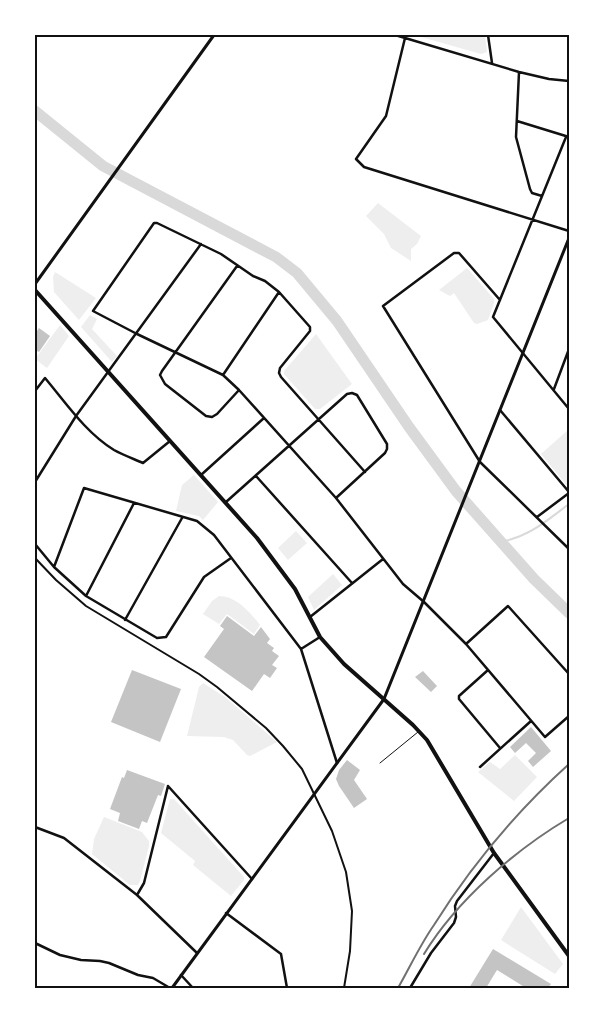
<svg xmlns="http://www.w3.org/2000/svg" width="604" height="1023" font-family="Raleway,sans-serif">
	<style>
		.green { fill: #eee }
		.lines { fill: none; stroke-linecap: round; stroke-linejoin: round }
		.stream { stroke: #d9d9d9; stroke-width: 2 }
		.river { stroke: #d9d9d9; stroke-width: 11 }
		.building { fill: #c4c4c4 }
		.service { stroke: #111; stroke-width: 1 }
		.pedestrian { stroke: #111; stroke-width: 2 }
		.minor { stroke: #111; stroke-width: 2.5 }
		.tertiary { stroke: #111; stroke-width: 3 }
		.secondary { stroke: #111; stroke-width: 4 }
		.rail { stroke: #707070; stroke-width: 2 }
		.neatline { fill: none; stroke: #111; stroke-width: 2 }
	</style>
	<rect width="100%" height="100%" fill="#fff"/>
	<!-- green -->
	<path class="green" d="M414,35h71l2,17 -6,2z
		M378,203l43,33 -4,8 -6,5v12l-20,-13 -7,-14 -18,-18z
		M467,268l27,31v4l-6,17 -11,4 -3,-1 -20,-30 -4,3 -11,-6z
		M55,272l41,26 -17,22 -25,-28 -1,-15z
		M90,315l7,4 -5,10 25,27 -5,6 -31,-35z
		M60,325l9,11 -22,32 -12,-9z
		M316,334l36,50 -32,25h-5l-31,-35v-3z
		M569,429v57l-1,1 -27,-33z
		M194,475l24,27 -15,18 -4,-4 -23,-5 6,-26z
		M296,531l11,12 -19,17 -10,-12z
		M333,574l9,11 -28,25 -6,-13z
		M219,596c17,0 31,16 41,29l-6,9 -27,-20 -8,10 -16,-10 9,-13z
		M203,683l22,14 52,45 -27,14 -3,-1 -14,-15 -9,-3 -37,-1 12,-49z
		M515,755l22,22 -23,24 -36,-29 12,-10 10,7z
		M170,799h4l70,78v3l-13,16 -38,-31 2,-4 -34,-28z
		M104,817l38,15 7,9v5l-9,35 -2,4h-8l-38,-31 2,-15z
		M521,907l42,57 -8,10 -54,-34z"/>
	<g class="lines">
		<!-- stream -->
		<path class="stream" d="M500,542c29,-5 46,-21 69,-38"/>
		<!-- river -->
		<path class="river" d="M35,111l68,55 173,91 21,16 40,48 72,106 47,64 78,88 35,34"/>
	</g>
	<!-- building -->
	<path class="building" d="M39,328l11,8 -11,16 -4,-2v-16z
		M227,616l27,20 7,-9 9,12 -3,4 7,5 -2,3 7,5 -7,9 5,3 -7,10 -6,-4 -12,17 -48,-34 20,-28 -4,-3z
		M132,670l49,19 -21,53 -49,-20z
		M423,671l14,15 -6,6 -16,-15z
		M531,727l20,24 -18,16 -5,-6 8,-8 -10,-10 -11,10 -5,-6z
		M347,760l13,10 -6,10 13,19 -13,9 -15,-22 -3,-7 3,-9z
		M127,770l38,14 -4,12 -3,-1 -11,28 -5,-2 -3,8 -21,-8 2,-8 -10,-4 12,-32 2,1z
		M493,949l58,35 -3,4h-22l-29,-18 -11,18h-17z"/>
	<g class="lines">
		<!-- service -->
		<path class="service" d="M380,763l38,-31"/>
		<!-- pedestrian -->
		<path class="pedestrian" d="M35,558l21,22 30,26 113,68 18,13 49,41 17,18 19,23 30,62 14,41 6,39 -2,40 -6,37"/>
		<!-- minor -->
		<path class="minor" d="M395,35l124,37 30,7 20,2
			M488,35l4,28
			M405,38l-19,78 -30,43 8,8 205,64
			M519,72l-3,65 14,52 2,4 10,3
			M517,121l52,16
			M566,137l-73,180 76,92
			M237,266l-75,105 -2,4 5,9 41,32 6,1 5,-3 22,-24
			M500,300l-41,-47h-5l-71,53 97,156 89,87
			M223,375l56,-83
			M554,389l15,-40
			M35,391l10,-13c21,25 41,55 69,72 9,5 20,9 29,13l27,-22
			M500,410l69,82
			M365,472l-84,-95 -2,-4 1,-5 30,-37v-4l-31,-35 -14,-11 -12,-5 -32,-22 -64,-31h-3l-61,88 44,23 86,41 16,15 97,108 67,86 21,18 42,42 79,93 24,-21
			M201,475l63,-57
			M256,476l96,107
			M35,482l41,-66 125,-172
			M226,502l121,-108 5,-1 5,2 30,49v5l-2,4 -49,45
			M537,517l32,-24
			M35,544l19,23 32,29 71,42 9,-1 38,-60 27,-19
			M54,567l30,-79 113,33 17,14 87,114 36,114
			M86,596l48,-93
			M310,617l73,-58
			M125,620l57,-102
			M466,644l42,-38 61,68
			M301,649l19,-12
			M488,670l-29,26v3l41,49
			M480,767l51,-46
			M168,786l84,93
			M35,827l29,11 73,57 60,58
			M137,895l7,-12 24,-97
			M226,913l55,41 6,34
			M35,943l25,12 21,5 19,1 9,2 29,12 15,3 17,10
			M181,975l12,13
			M410,988l21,-35 23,-30 2,-6 -1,-11 2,-5 37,-48"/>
		<!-- tertiary -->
		<path class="tertiary" d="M35,284l179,-249
			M172,988l212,-289 185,-461"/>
		<!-- secondary -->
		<path class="secondary" d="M35,290l222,248 38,51 25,48 24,27 69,61 14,15 67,113 75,103"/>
		<!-- rail -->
		<path class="rail" d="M424,954c33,-54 91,-104 145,-136
			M398,988c12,-21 22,-43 36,-63 37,-59 83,-114 135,-161"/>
	</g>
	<!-- border -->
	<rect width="604" height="1023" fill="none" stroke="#ffffff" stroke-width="72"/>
	<rect x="36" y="36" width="532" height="951" class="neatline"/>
</svg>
